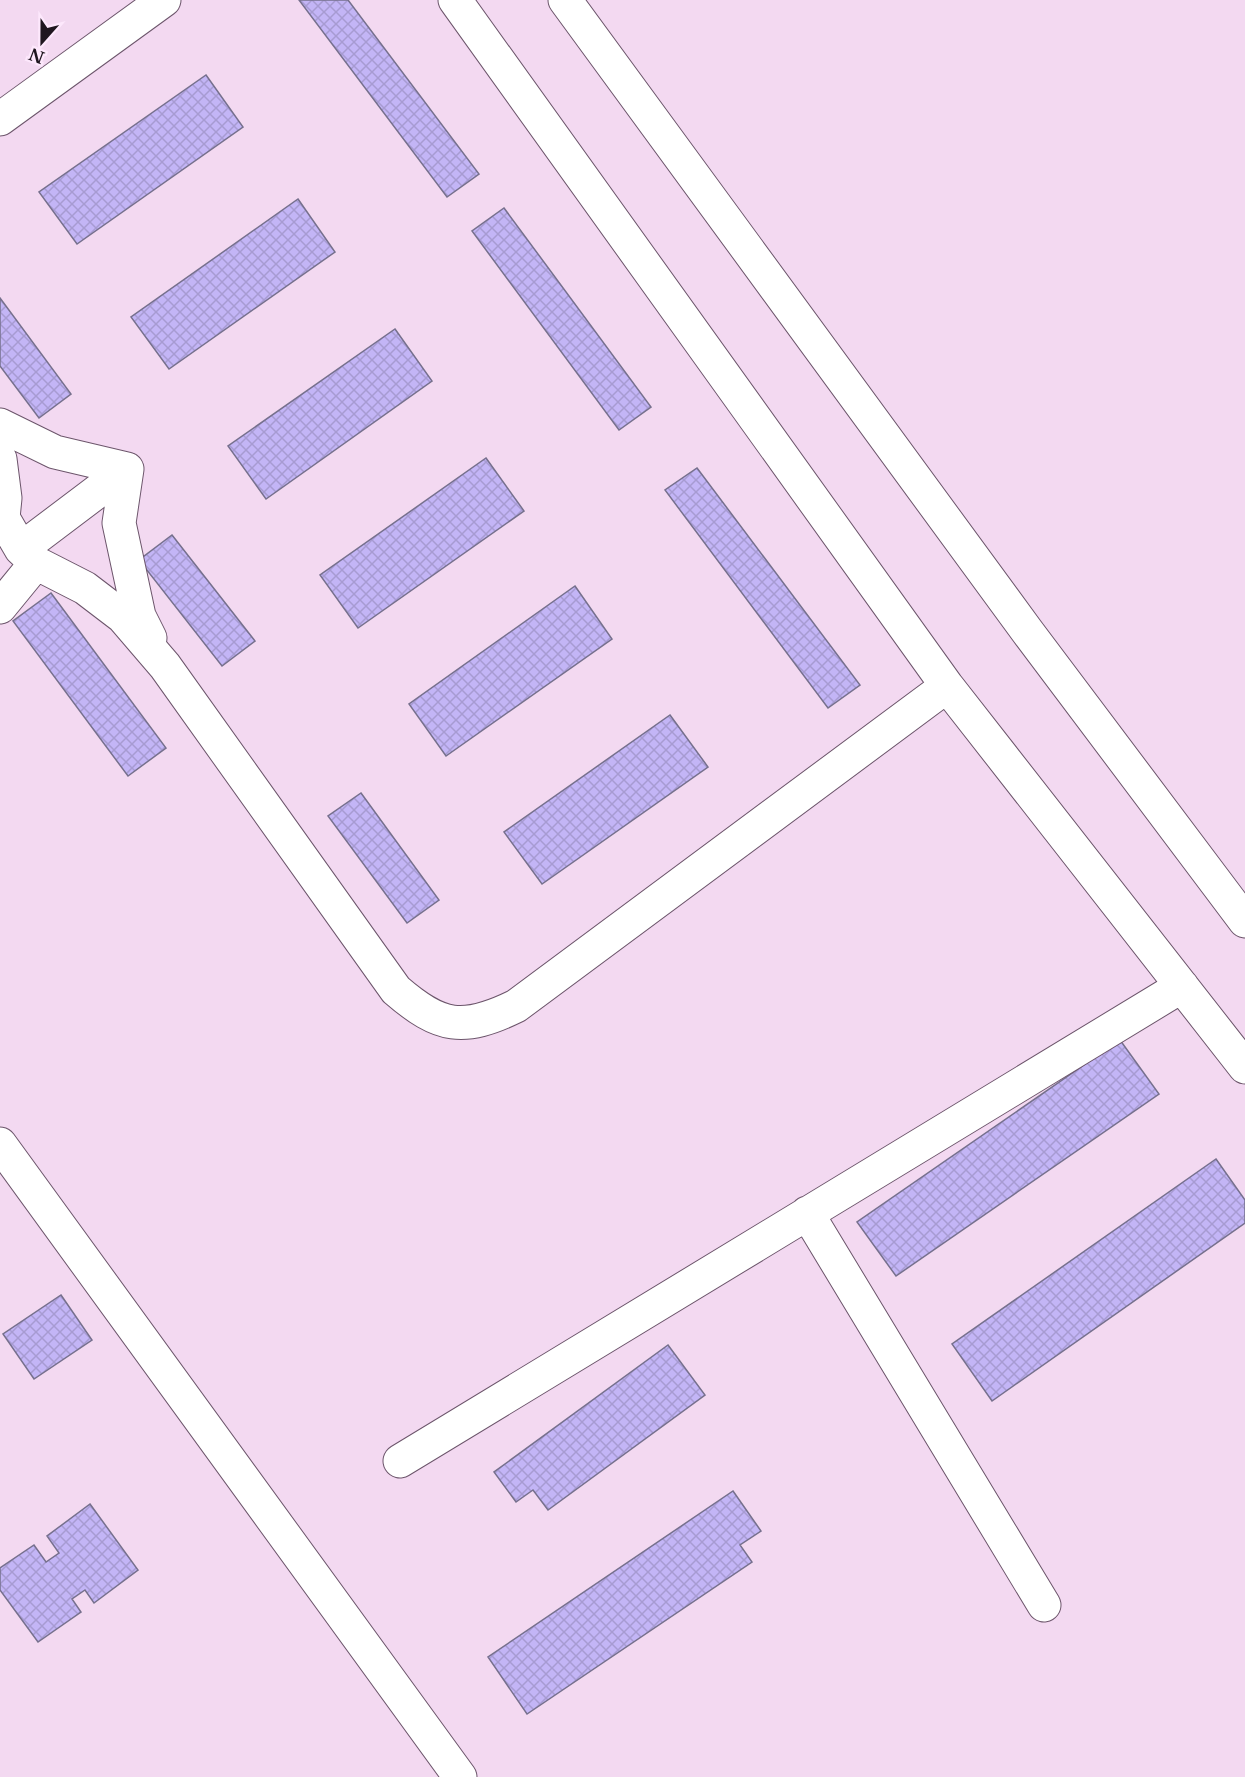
<svg xmlns="http://www.w3.org/2000/svg" width="1245" height="1777" font-family="'Libre Baskerville',serif">
	<style>
		.building { fill: url(#building-cross-hatch); stroke: #76708d; stroke-width: 1.5 }
		.lines { fill: none; stroke-linecap: round; stroke-linejoin: round }
		.minor-casing { stroke: #6c556b; stroke-width: 35 }
		.minor { stroke: #fff; stroke-width: 33 }
	</style>
	<defs>
		<pattern id="building-cross-hatch" width="8" height="8" patternUnits="userSpaceOnUse" patternTransform="scale(1.5)"><rect width="8" height="8" fill="#c3b5f6"/><path d="M0 0l8 8M0 8l8-8" fill="none" stroke="#a79bd2"/></pattern>
	</defs>
	<rect width="100%" height="100%" fill="#f3d9f1"/>
	<!-- building -->
	<path class="building" d="M299,0h49l131,174 -32,23z
		M206,75l37,52 -166,117 -38,-52z
		M298,199l37,53 -166,117 -38,-52z
		M504,208l147,199 -32,23 -147,-199z
		M0,298l71,96 -32,24 -39,-52z
		M395,329l37,52 -166,118 -38,-53z
		M486,458l38,53 -166,117 -38,-53z
		M697,468l163,217 -32,23 -163,-218z
		M172,535l83,106 -33,25 -83,-106z
		M575,586l37,53 -166,117 -37,-52z
		M51,593l115,155 -38,28 -115,-155z
		M670,715l38,52 -166,117 -38,-52z
		M361,793l78,107 -32,23 -79,-107z
		M1120,1040l39,54 -263,182 -39,-54z
		M1216,1159l29,41v23l-253,178 -40,-57z
		M61,1295l31,45 -58,39 -31,-45z
		M668,1345l37,50 -157,115 -15,-20 -17,12 -22,-30z
		M733,1491l28,40 -21,14 12,17 -225,152 -39,-57z
		M90,1504l48,66 -44,33 -9,-13 -13,9 9,13 -43,30 -38,-52v-22l34,-23 12,17 13,-9 -12,-17z"/>
	<g class="lines">
		<!-- minor casing -->
		<g class="minor-casing">
			<path id="minor" d="M455,0l492,686 298,381
				M565,0l462,631 218,290
				M0,119l164,-119
				M0,425l55,27 72,17 -8,54 20,93 11,22
				M0,459l5,39 -2,20 18,31 15,14 49,25 38,29 42,49 231,324c44,38 67,42 120,16l431,-320
				M21,549l106,-80
				M0,607l36,-44
				M0,1144l460,633
				M807,1213l237,392
				M400,1461l782,-475"/>
		</g>
		<!-- minor -->
		<use href="#minor" class="minor"/>
	</g>
	<!-- north arrow -->
	<g transform="translate(42 42) rotate(201)" stroke="#fde8fc" stroke-width="4.5" paint-order="stroke">
	<path d="M0-4.5L10 22L0 15L-10 22Z" fill="#1f161f"/>
	<text y="-9" font-size="16" font-weight="bold" text-anchor="middle" fill="#1f161f">N</text>
	</g>
</svg>
